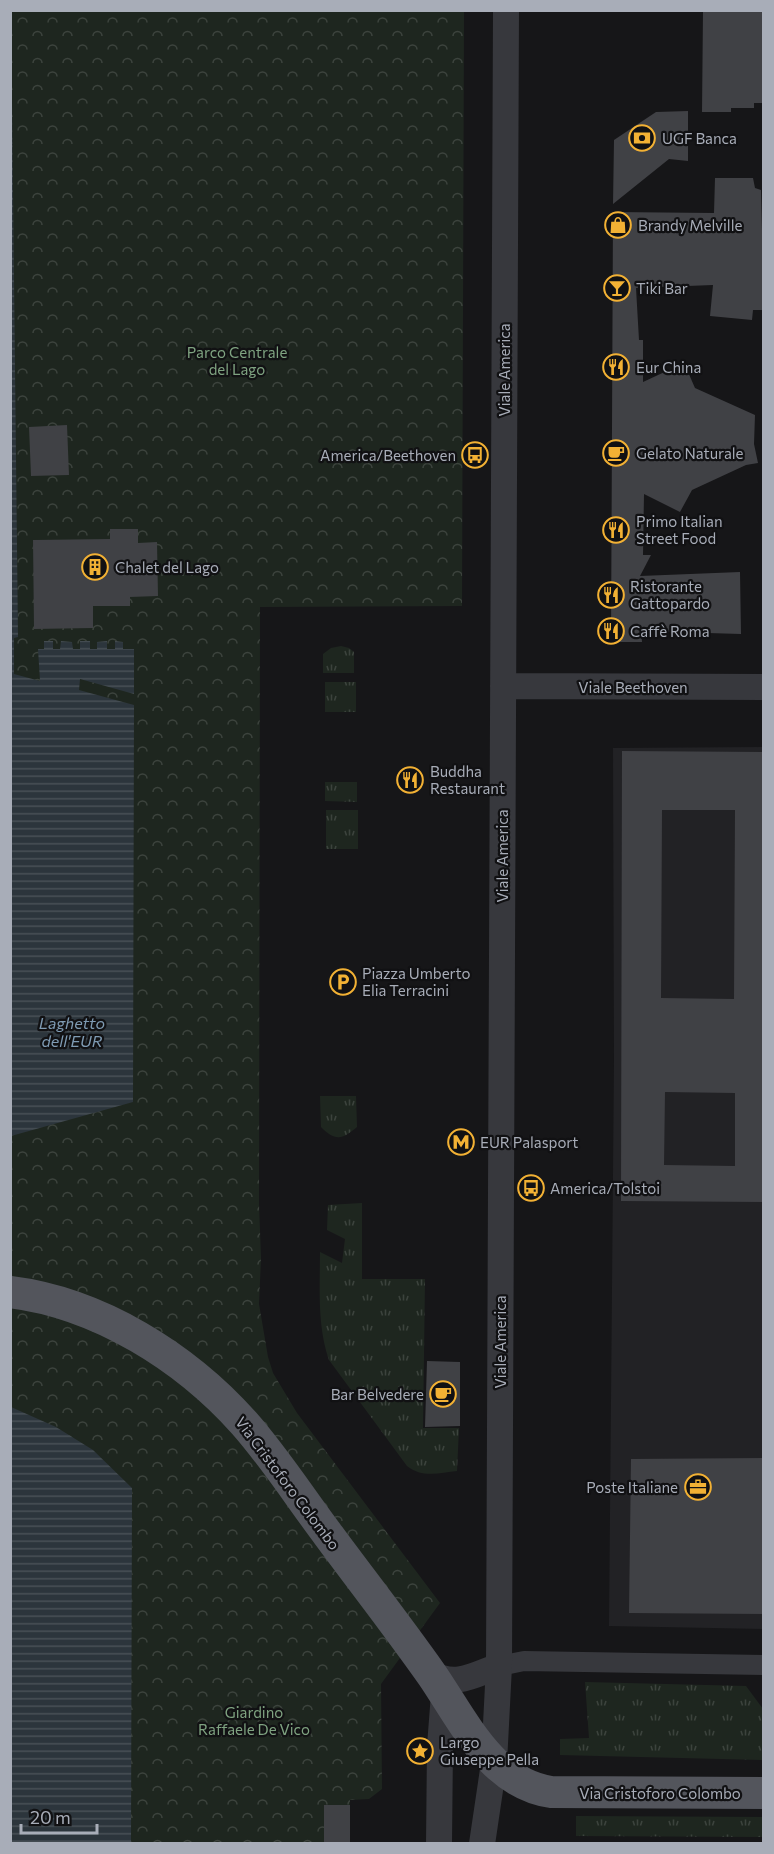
<svg xmlns="http://www.w3.org/2000/svg" width="774" height="1854" font-family="Commissioner,sans-serif">
	<style>
		.built { fill: #222225 }
		.grass { fill: url(#grass-tufts) }
		.park { fill: url(#park-crowns) }
		.water { fill: url(#water-rules) }
		.building { fill: #404145; fill-rule: evenodd }
		.lines { fill: none; stroke-linecap: round; stroke-linejoin: round }
		.minor { stroke: #37383d; stroke-width: 20 }
		.tertiary { stroke: #37383d; stroke-width: 26 }
		.primary { stroke: #53555c; stroke-width: 32 }
		.labels { text-anchor: middle; dominant-baseline: central; stroke-width: 4.5; stroke-linejoin: round; paint-order: stroke }
		.poi-label { font-size: 15px; fill: #a8adb8; stroke: #111113; text-anchor: start }
		.park-label { font-size: 15px; fill: #7fa381; stroke: #111113 }
		.street-label { font-size: 15px; fill: #a8adb8; stroke: #111113 }
		.water-label { font-size: 16px; font-style: italic; fill: #7f9bb3; stroke: #111113 }
	</style>
	<defs>
		<pattern id="grass-tufts" width="24" height="20" patternUnits="userSpaceOnUse" patternTransform="scale(1.5)"><rect width="24" height="20" fill="#1e261f"/><path d="M3 7l-1-3M5 7V3M7 7l1-3M15 17l-1-3M17 17v-4M19 17l1-3" fill="none" stroke="#3c433d"/></pattern>
		<pattern id="park-crowns" width="20" height="18" patternUnits="userSpaceOnUse" patternTransform="scale(1.5)"><rect width="20" height="18" fill="#1e261f"/><path d="M2 6a3 3 0 1 1 6 0M12 15a3 3 0 1 1 6 0" fill="none" stroke="#3c433d"/></pattern>
		<pattern id="water-rules" width="6" height="5" patternUnits="userSpaceOnUse" patternTransform="scale(1.5)"><rect width="6" height="5" fill="#2c353c"/><path d="M0 2.5h6" fill="none" stroke="#485056"/></pattern>
	</defs>
	<rect width="100%" height="100%" fill="#161618"/>
	<!-- built -->
	<path class="built" d="M763,747v882l-154,-3 5,-566 -1,-312z"/>
	<!-- grass -->
	<path class="grass" d="M341,646l8,2 5,4v21h-31v-19l8,-6z
		M325,682h31v30h-31z
		M325,782h32v20l-32,-1z
		M326,810h32v39h-32z
		M320,1096h36l1,31c-15,13 -22,14 -36,0z
		M362,1203v76h63l-2,149h36l-2,43c-18,2 -35,7 -50,-5l-78,-106c-12,-35 -9,-72 -9,-108l22,11 3,-24 -18,-9 1,-25z
		M585,1682l161,4 17,23v51l-203,-5v-16l29,-1z
		M576,1816l187,1v20l-187,-1z"/>
	<!-- park -->
	<path class="park" d="M11,11h453l-2,595 -202,1 -1,597 2,54 -2,46 9,53 5,16 24,40 143,190 -59,81 1,105 -13,10 -19,1v43l-339,1z"/>
	<!-- water -->
	<path class="water" d="M11,11l7,626 -4,1v36l26,7 -2,-32h6v-8h9v8h7l1,-8 11,1 1,7h7v-8h10v8h7v-7l10,-1v8h8v-8l8,1v7h11v45l-54,-15 -1,11 55,15 -1,397 -122,34z
		M11,1407l45,20 37,23 39,38 -1,355h-120z"/>
	<!-- building -->
	<path class="building" d="M703,10h59v4h2l-2,89h-8v5h-23v4h-29z
		M688,111v50l-19,-2 -56,45 1,-64 42,-28z
		M715,178h38l2,10 6,2 3,120h-11l-1,10 -42,-4 3,-31 -77,3 3,52h4v42l41,-19 11,25 60,27 -1,29 4,19 -12,2 -54,25 -12,22 -36,-18 -1,61h8l-11,21 100,-4 1,62 -100,-3 1,11h-31l2,-430 101,1z
		M67,425l2,50 -38,1 -2,-49z
		M110,529h28v14l19,-1 1,54 -28,1v9h-37v22l-59,1 -1,-89 77,-1z
		M622,751l142,1v450l-143,-1zM662,810h73l-1,189 -73,-1zM665,1092l70,1v73l-71,-1z
		M427,1361l33,1v64l-35,1z
		M764,1458v156l-135,-1 2,-154z
		M324,1805h26v39h-26z"/>
	<g class="lines">
		<!-- minor -->
		<path class="minor" d="M499,1666l25,-5 240,4"/>
		<!-- tertiary -->
		<path class="tertiary" d="M503,686l261,1
			M431,1674c27,13 42,1 68,-8
			M439,1844l1,-98 4,-52
			M482,1844l12,-81 5,-97 7,-1656"/>
		<!-- primary -->
		<path class="primary" d="M10,1292c89,11 175,65 234,131 31,35 57,76 85,113 34,46 70,92 103,139 31,45 59,108 119,117l213,1"/>
	</g>
	<!-- icons -->
	<defs>
		<g id="bank-ring" transform="scale(1.35)"><circle r="9.5" fill="#111113" stroke="#f2b134" stroke-width="1.5"/><path d="M-6-4H6V4H-6ZM0-2.3a2.3 2.3 0 1 0 0 4.6a2.3 2.3 0 1 0 0-4.6Z" fill="#f2b134"/></g>
		<g id="shop-ring" transform="scale(1.35)"><circle r="9.5" fill="#111113" stroke="#f2b134" stroke-width="1.5"/><path d="M-5-2.5h2.3a2.7 3.5 0 0 1 5.4 0H5L5.5 6h-11ZM-1.5-2.5h3a1.5 2.3 0 0 0-3 0Z" fill="#f2b134"/></g>
		<g id="bar-ring" transform="scale(1.35)"><circle r="9.5" fill="#111113" stroke="#f2b134" stroke-width="1.5"/><path d="M-6-5H6L.8 .8V4.5H3.5V6h-7V4.5H-.8V.8Z" fill="#f2b134"/></g>
		<g id="restaurant-ring" transform="scale(1.35)"><circle r="9.5" fill="#111113" stroke="#f2b134" stroke-width="1.5"/><path d="M-5-6h1v4h1v-4h1v4h1v-4h1v5L-1.5 .5V6h-2V.5L-5-1ZM5-6V6H3V1.5H1.5Q1.5-4 5-6Z" fill="#f2b134"/></g>
		<g id="cafe-ring" transform="scale(1.35)"><circle r="9.5" fill="#111113" stroke="#f2b134" stroke-width="1.5"/><path d="M-5.5-4.5H6V0H3Q3 3.5 0 3.5H-2.5Q-5.5 3.5-5.5 0ZM3-3.2v2h1.7v-2ZM-6 4.5H4V6H-6Z" fill="#f2b134"/></g>
		<g id="bus-ring" transform="scale(1.35)"><circle r="9.5" fill="#111113" stroke="#f2b134" stroke-width="1.5"/><path d="M-5-6H5V4H4V6H2V4H-2V6H-4V4H-5ZM-3.5-4V0h7V-4ZM-3.5 1.2v1.5H-2V1.2ZM2 1.2v1.5H3.5V1.2Z" fill="#f2b134"/></g>
		<g id="building-ring" transform="scale(1.35)"><circle r="9.5" fill="#111113" stroke="#f2b134" stroke-width="1.5"/><path d="M-4-6H4V6H1V3H-1V6H-4ZM-2.5-4.3h1.7v1.8h-1.7ZM.8-4.3h1.7v1.8H.8ZM-2.5-1h1.7V.8h-1.7ZM.8-1h1.7V.8H.8Z" fill="#f2b134"/></g>
		<g id="parking-ring" transform="scale(1.35)"><circle r="9.5" fill="#111113" stroke="#f2b134" stroke-width="1.5"/><path d="M-3.5-5.5H1a3.5 3.5 0 0 1 0 7H-1V5.5H-3.5ZM-1-3.4V-.6H.8a1.4 1.4 0 0 0 0-2.8Z" fill="#f2b134"/></g>
		<g id="metro-ring" transform="scale(1.35)"><circle r="9.5" fill="#111113" stroke="#f2b134" stroke-width="1.5"/><path d="M-5.5 5V-5H-3L0 0L3-5H5.5V5H3V-.5L0 4L-3-.5V5Z" fill="#f2b134"/></g>
		<g id="office-ring" transform="scale(1.35)"><circle r="9.5" fill="#111113" stroke="#f2b134" stroke-width="1.5"/><path d="M-6-3h4V-5.5h4V-3h4V5H-6ZM-1-4.5V-3h2v-1.5ZM-6 0V1H6V0Z" fill="#f2b134"/></g>
		<g id="sight-ring" transform="scale(1.35)"><circle r="9.5" fill="#111113" stroke="#f2b134" stroke-width="1.5"/><path d="M0-6L1.8-2.2L6-1.7L2.9 1.2L3.7 5.4L0 3.3L-3.7 5.4L-2.9 1.2L-6-1.7L-1.8-2.2Z" fill="#f2b134"/></g>
	</defs>
	<g fill-rule="evenodd">
		<use href="#bank-ring" x="642" y="138"/>
		<use href="#shop-ring" x="618" y="225"/>
		<use href="#bar-ring" x="617" y="288"/>
		<use href="#restaurant-ring" x="616" y="367"/>
		<use href="#cafe-ring" x="616" y="453"/>
		<use href="#bus-ring" x="475" y="455"/>
		<use href="#restaurant-ring" x="616" y="530"/>
		<use href="#building-ring" x="95" y="567"/>
		<use href="#restaurant-ring" x="611" y="595"/>
		<use href="#restaurant-ring" x="611" y="631"/>
		<use href="#restaurant-ring" x="410" y="780"/>
		<use href="#parking-ring" x="343" y="982"/>
		<use href="#metro-ring" x="461" y="1142"/>
		<use href="#bus-ring" x="531" y="1188"/>
		<use href="#cafe-ring" x="443" y="1394"/>
		<use href="#office-ring" x="698" y="1487"/>
		<use href="#sight-ring" x="420" y="1751"/>
	</g>
	<g class="labels">
		<!-- poi labels -->
		<g class="poi-label">
			<text x="662" y="138">UGF Banca</text>
			<text x="638" y="225">Brandy Melville</text>
			<text x="636" y="288">Tiki Bar</text>
			<text x="636" y="367">Eur China</text>
			<text x="636" y="453">Gelato Naturale</text>
			<text x="456" y="455" text-anchor="end">America/Beethoven</text>
			<text x="636" y="521">Primo Italian<tspan x="636" dy="17">Street Food</tspan></text>
			<text x="115" y="567">Chalet del Lago</text>
			<text x="630" y="586">Ristorante<tspan x="630" dy="17">Gattopardo</tspan></text>
			<text x="630" y="631">Caffè Roma</text>
			<text x="430" y="771">Buddha<tspan x="430" dy="17">Restaurant</tspan></text>
			<text x="362" y="973">Piazza Umberto<tspan x="362" dy="17">Elia Terracini</tspan></text>
			<text x="480" y="1142">EUR Palasport</text>
			<text x="550" y="1188">America/Tolstoi</text>
			<text x="424" y="1394" text-anchor="end">Bar Belvedere</text>
			<text x="678" y="1487" text-anchor="end">Poste Italiane</text>
			<text x="440" y="1742">Largo<tspan x="440" dy="17">Giuseppe Pella</tspan></text>
		</g>
		<!-- park labels -->
		<g class="park-label">
			<text x="237" y="352">Parco Centrale<tspan x="237" dy="17">del Lago</tspan></text>
			<text x="254" y="1712">Giardino<tspan x="254" dy="17">Raffaele De Vico</tspan></text>
		</g>
		<!-- street labels -->
		<g class="street-label">
			<text transform="translate(504 370) rotate(-90)">Viale America</text>
			<text x="633" y="687">Viale Beethoven</text>
			<text transform="translate(502 856) rotate(-90)">Viale America</text>
			<text transform="translate(500 1342) rotate(-90)">Viale America</text>
			<text transform="translate(288 1483) rotate(53)">Via Cristoforo Colombo</text>
			<text x="660" y="1793">Via Cristoforo Colombo</text>
		</g>
		<!-- water labels -->
		<g class="water-label">
			<text x="72" y="1022">Laghetto<tspan x="72" dy="18">dell'EUR</tspan></text>
		</g>
	</g>
	<!-- border -->
	<rect width="774" height="1854" fill="none" stroke="#a8adb8" stroke-width="24"/>
	<!-- scale -->
	<path d="M21 1824v9h76v-9" fill="none" stroke="#a8adb8" stroke-width="3"/>
	<text x="30" y="1824" font-size="18" fill="#a8adb8" stroke="#111113" stroke-width="4.5" paint-order="stroke">20 m</text>
</svg>
